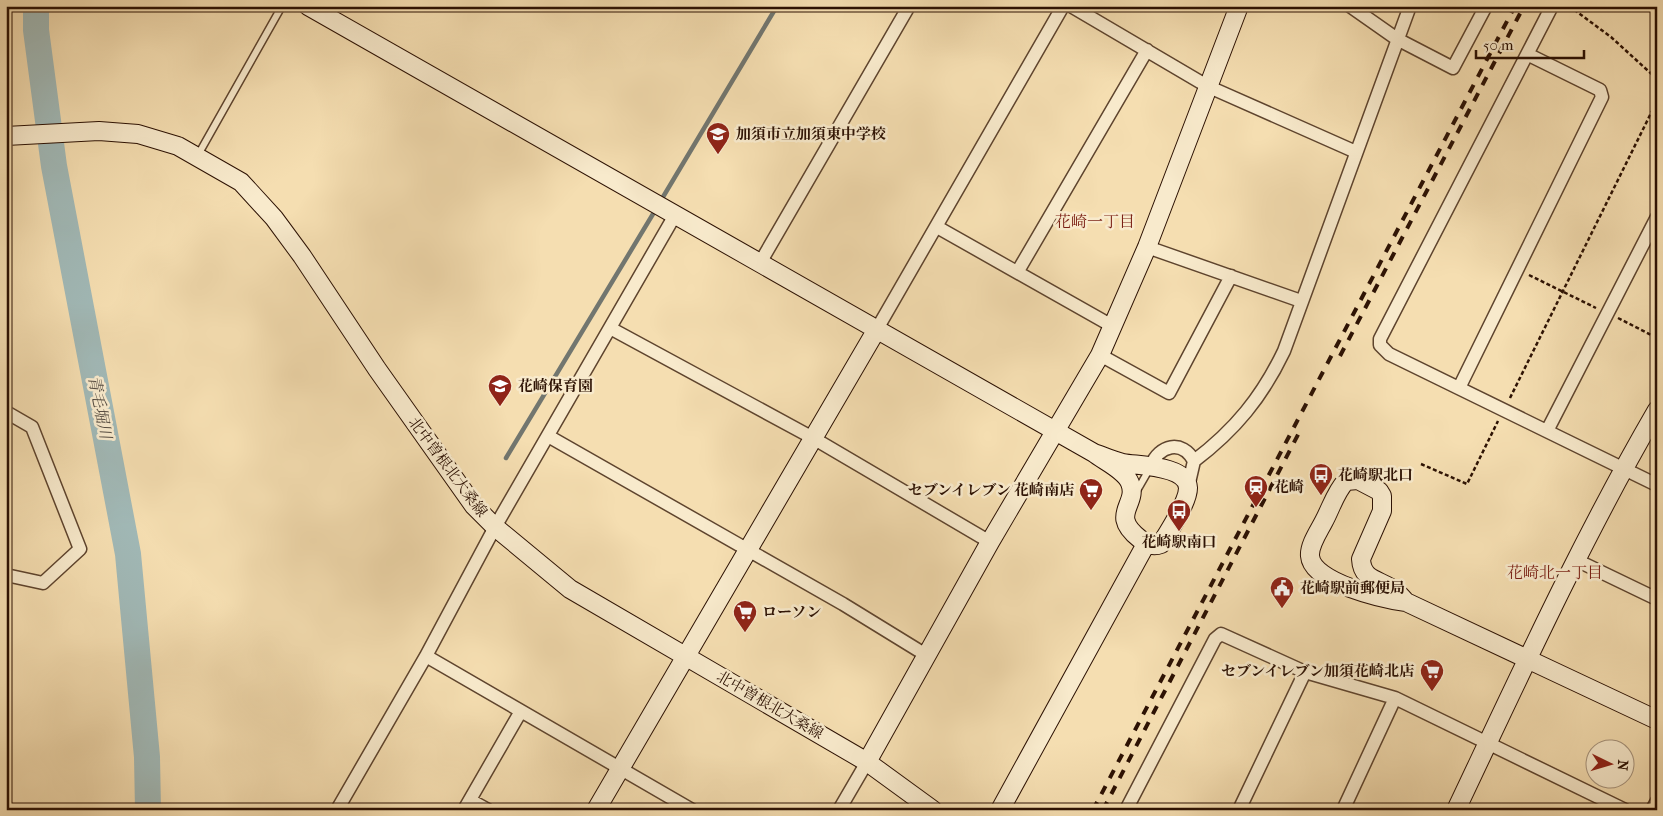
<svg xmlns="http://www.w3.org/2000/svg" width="1663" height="816" font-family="'IM FELL French Canon','Noto Serif JP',serif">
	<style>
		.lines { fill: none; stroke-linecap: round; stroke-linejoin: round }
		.stream { stroke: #72766f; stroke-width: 4.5 }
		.river { stroke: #a1b9b7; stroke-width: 26 }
		.lane-casing { stroke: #5e442e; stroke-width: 9 }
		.street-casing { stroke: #5e442e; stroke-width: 15 }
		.secondary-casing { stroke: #2c1103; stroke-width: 20 }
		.path { stroke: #2c1103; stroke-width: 2.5; stroke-dasharray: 4 2.5; stroke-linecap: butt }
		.lane { stroke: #f8eacc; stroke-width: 6 }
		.street { stroke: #f8eacc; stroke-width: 12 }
		.secondary { stroke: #f8eacc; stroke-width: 18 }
		.rail { stroke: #2c1103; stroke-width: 4; stroke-dasharray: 9 9; stroke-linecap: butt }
		.labels { text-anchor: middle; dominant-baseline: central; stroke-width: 5; stroke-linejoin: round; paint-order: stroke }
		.poi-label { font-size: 15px; font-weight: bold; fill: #2c1103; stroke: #f8eacc; text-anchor: start }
		.street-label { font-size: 15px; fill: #2c1103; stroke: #f8eacc }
		.neighbourhood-label { font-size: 16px; fill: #7a1f14; stroke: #f8eacc }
		.water-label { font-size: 16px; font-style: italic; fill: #554c42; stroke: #f8eacc }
	</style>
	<rect width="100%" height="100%" fill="#f5deb1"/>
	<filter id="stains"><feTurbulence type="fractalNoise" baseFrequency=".004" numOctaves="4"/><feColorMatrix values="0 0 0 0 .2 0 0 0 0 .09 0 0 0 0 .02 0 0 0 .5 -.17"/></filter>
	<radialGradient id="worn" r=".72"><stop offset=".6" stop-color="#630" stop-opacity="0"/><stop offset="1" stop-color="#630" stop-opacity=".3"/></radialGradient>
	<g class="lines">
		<!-- stream -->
		<path class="stream" d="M660,202l117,-196
			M506,458l150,-249"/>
		<!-- river -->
		<path class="river" d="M36,6v24l18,136 74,388 19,203 1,53"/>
		<!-- lane casing -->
		<g class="lane-casing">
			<path id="lane" d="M198,155l84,-149
				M1135,494l15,-26"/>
		</g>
		<!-- street casing -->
		<g class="street-casing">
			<path id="street" d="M1071,6l136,80 149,66
				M1350,6l47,33 56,29 33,-62
				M1552,6l-172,333v6l9,9 268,131
				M937,227l177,100
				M1147,247l154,54
				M760,263l149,-257
				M1018,271l129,-221
				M610,328l203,110 177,104
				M877,329l186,-323
				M1100,355l69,38 62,-117
				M1459,388l143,-291 -2,-7 -71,-35
				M6,412l26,15 48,122 -37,34 -37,-8
				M1547,431l110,-214
				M548,436l295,168 83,51
				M1194,461c41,-31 68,-64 90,-110l126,-345
				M1151,466c8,-21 31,-27 43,-5l-6,26
				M1576,560l81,39
				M426,656l266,154
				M470,800l18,10
				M337,810l89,-154 69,-129 180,-312
				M464,810l57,-99
				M839,810l28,-48
				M1126,810l89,-171 6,-5 84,38 90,26 230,112
				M1239,810l66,-138
				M1343,810l52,-112
				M1652,810l5,-9"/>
		</g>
		<!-- secondary casing -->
		<g class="secondary-casing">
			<path id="secondary" d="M308,6l786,447c10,8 31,17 36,30 9,22 -22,31 10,56 7,6 13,8 21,5 8,-13 27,-42 27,-56 -1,-23 -50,-22 -65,-25 -10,-2 -20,-7 -29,-10
				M6,136l93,-5 39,3 40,12 63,36 33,36 28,38 75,113 97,137 21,21 75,62 297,173 66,48
				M1406,602c-22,-3 -94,-19 -96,-46 -1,-11 9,-25 14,-35 7,-13 12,-30 22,-40l12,-1 21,11 3,5v15l-21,48c1,20 15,20 30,29 6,3 10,9 15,14l251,118
				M867,762l123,-220 110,-187 47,-108 92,-241
				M596,810l281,-481
				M1000,810l146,-266
				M1456,810c64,-135 126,-271 201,-400"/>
		</g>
		<!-- path -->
		<path class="path" d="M1569,6l42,31 46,42
			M1529,275l67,33
			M1618,318l39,20
			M1510,398l147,-297
			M1421,464l46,20 31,-63"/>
		<!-- lane -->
		<use href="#lane" class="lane"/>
		<!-- street -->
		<use href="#street" class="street"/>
		<!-- secondary -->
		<use href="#secondary" class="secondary"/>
		<!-- rail -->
		<path class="rail" d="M1340,356l184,-350
			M1093,810l422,-804
			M1103,810l199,-383"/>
	</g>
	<!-- icons -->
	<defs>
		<g id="school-pin" transform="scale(1.25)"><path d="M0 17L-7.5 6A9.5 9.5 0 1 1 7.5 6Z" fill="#8f2418" stroke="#f8eacc"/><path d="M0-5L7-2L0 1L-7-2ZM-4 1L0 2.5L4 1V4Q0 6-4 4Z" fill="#fff"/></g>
		<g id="bus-pin" transform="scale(1.25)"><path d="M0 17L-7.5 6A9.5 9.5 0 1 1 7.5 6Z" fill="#8f2418" stroke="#f8eacc"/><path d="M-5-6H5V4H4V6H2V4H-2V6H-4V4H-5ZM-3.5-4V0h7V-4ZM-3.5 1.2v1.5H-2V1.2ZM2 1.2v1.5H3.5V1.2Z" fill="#fff"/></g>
		<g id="station-pin" transform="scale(1.25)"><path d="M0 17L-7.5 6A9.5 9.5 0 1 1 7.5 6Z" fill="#8f2418" stroke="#f8eacc"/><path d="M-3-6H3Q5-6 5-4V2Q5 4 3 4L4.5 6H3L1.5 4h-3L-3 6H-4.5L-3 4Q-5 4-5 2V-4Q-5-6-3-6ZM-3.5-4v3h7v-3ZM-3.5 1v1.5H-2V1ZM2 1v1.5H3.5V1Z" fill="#fff"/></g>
		<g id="supermarket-pin" transform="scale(1.25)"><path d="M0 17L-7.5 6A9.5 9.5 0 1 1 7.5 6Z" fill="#8f2418" stroke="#f8eacc"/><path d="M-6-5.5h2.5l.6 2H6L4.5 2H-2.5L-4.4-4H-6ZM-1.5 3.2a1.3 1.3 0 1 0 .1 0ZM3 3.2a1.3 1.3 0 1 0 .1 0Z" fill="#fff"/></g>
		<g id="civic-pin" transform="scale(1.25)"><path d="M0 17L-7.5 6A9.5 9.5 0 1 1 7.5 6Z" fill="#8f2418" stroke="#f8eacc"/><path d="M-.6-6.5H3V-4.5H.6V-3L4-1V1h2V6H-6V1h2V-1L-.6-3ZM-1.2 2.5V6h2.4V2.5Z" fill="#fff"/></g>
	</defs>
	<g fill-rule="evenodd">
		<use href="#school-pin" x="718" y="134"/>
		<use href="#school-pin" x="500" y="386"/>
		<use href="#bus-pin" x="1321" y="475"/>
		<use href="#station-pin" x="1256" y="487"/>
		<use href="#supermarket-pin" x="1091" y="490"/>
		<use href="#bus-pin" x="1179" y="511"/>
		<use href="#civic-pin" x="1282" y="588"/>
		<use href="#supermarket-pin" x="745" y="612"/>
		<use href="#supermarket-pin" x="1432" y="671"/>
	</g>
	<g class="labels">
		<!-- poi labels -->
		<g class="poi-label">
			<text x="736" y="134">加須市立加須東中学校</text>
			<text x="518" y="386">花崎保育園</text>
			<text x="1338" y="475">花崎駅北口</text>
			<text x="1274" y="487">花崎</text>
			<text x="1074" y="490" text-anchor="end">セブンイレブン 花崎南店</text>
			<text x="1179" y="542" text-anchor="middle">花崎駅南口</text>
			<text x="1300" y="588">花崎駅前郵便局</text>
			<text x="762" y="612">ローソン</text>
			<text x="1414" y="671" text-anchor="end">セブンイレブン加須花崎北店</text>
		</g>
		<!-- street labels -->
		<g class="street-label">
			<text transform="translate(448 467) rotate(53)">北中曽根北大桑線</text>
			<text transform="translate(770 705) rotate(30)">北中曽根北大桑線</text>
		</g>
		<!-- neighbourhood labels -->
		<g class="neighbourhood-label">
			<text x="1095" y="221">花崎一丁目</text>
			<text x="1555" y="572">花崎北一丁目</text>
		</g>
		<!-- water labels -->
		<g class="water-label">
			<text transform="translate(100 407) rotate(79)">青毛堀川</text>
		</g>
	</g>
	<!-- margin -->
	<rect width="1663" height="816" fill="none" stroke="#f5deb1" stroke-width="25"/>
	<rect x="8" y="8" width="1648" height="801" fill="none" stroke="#2c1103" stroke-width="2.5"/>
	<rect x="12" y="12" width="1638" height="791" fill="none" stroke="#2c1103"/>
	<!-- north arrow -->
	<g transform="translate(1610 764) rotate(95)"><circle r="24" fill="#f8eacc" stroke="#a6937c"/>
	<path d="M0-4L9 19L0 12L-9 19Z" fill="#8f2418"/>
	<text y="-8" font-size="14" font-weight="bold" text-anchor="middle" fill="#2c1103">N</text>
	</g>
	<!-- scale -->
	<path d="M1476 50v8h108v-8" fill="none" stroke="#2c1103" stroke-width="2.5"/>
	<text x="1483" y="50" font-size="15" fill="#2c1103" stroke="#f8eacc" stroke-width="4" paint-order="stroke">50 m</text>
	<rect width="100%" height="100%" filter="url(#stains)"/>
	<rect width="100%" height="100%" fill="url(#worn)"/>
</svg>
